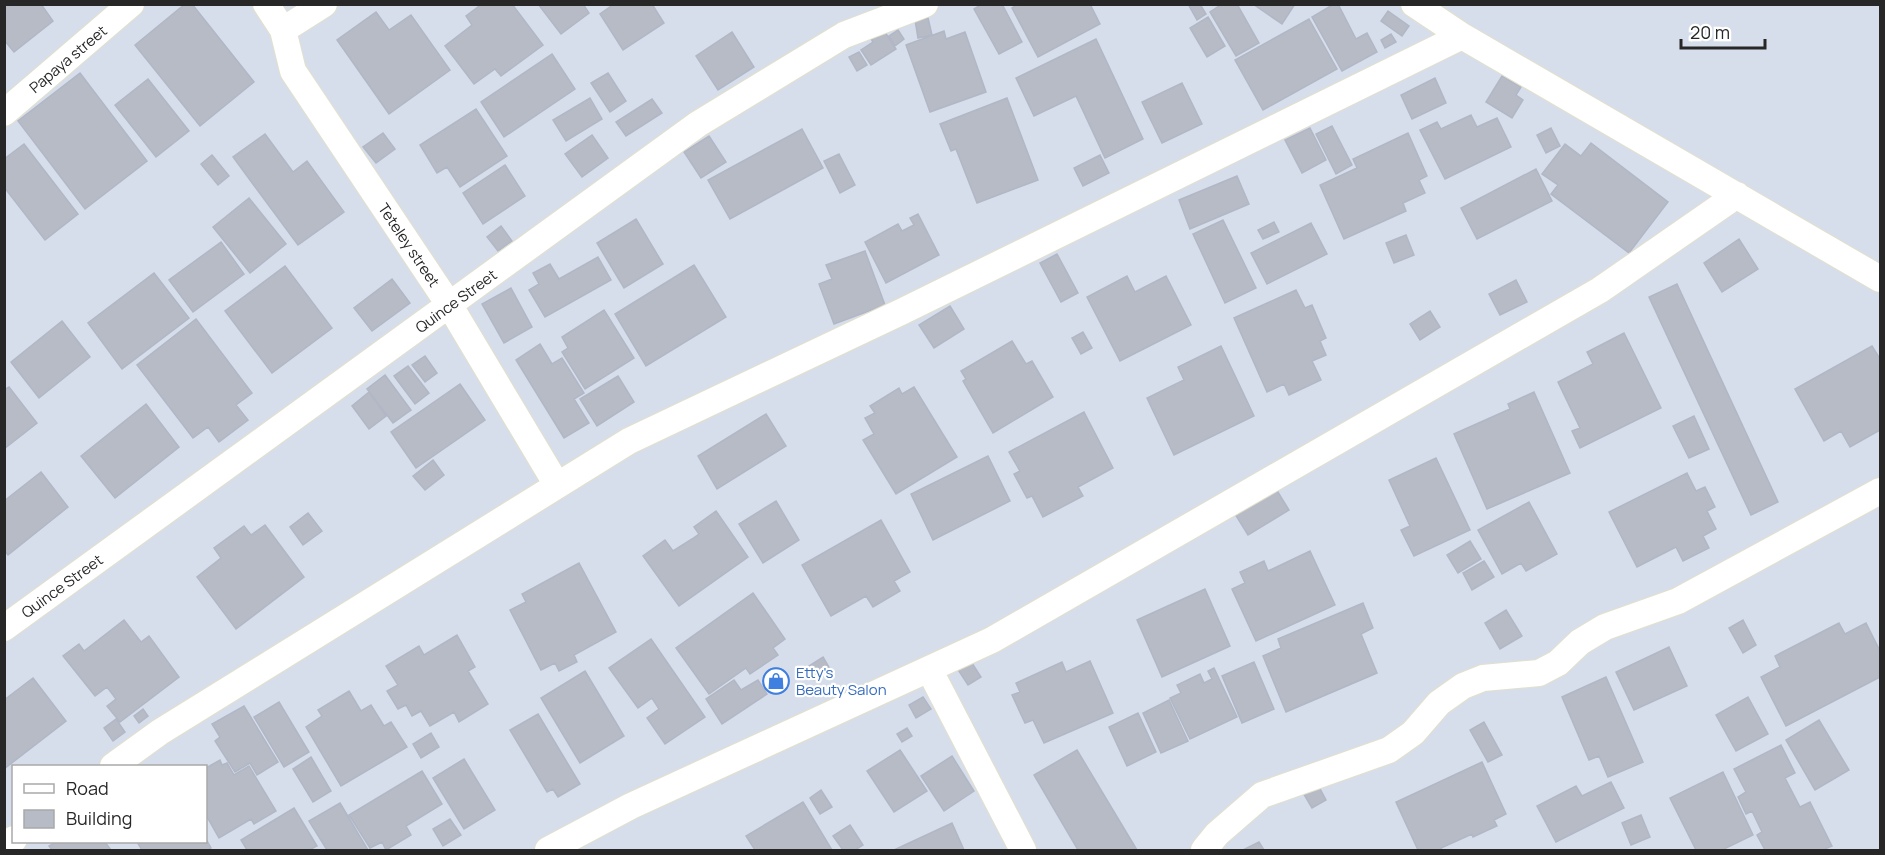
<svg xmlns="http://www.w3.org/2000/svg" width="1885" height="855" font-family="Manrope,sans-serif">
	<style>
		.building { fill: #b7bbc6; stroke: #b1b7c6; stroke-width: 1.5 }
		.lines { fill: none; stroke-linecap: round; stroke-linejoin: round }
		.minor-casing { stroke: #e2e0cc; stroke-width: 28 }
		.minor { stroke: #fff; stroke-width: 26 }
		.labels { text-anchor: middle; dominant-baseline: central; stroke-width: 4.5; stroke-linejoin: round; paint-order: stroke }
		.street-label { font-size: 15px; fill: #272727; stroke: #fff }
		.shop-label { font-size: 15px; fill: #366cbe; stroke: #fff; text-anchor: start }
	</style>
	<rect width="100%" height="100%" fill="#d7deeb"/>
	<!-- building -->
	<path class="building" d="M4,4h37l12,17 -39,31 -10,-12z
		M185,4h7l62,78 -54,44 -65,-81z
		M482,4h30l31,41 -42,31 -6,-7 -21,15 -29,-38 27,-21 -6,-9z
		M538,4h45l6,9 -28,21z
		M614,4h38l12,19 -41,27 -23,-36z
		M982,4h20l20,38 -23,12 -25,-45z
		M1018,4h72l10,20 -62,33 -26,-49z
		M1188,4h12l6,10 -9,6z
		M1222,4h15l22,39 -23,13 -26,-44z
		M1253,4h42l-13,20z
		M1334,4h4l18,35 11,-6 10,19 -35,19 -30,-54z
		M1388,11l21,15 -7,10 -21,-15z
		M376,12l13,18 22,-15 39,55 -61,44 -52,-74z
		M1208,17l17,29 -18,11 -17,-29z
		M928,18l4,17 -14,3 -3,-18z
		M1309,19l28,50 -74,41 -28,-50z
		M883,29l13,20 -25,16 -10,-15 12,-8 -3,-5z
		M898,30l6,9 -9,7 -6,-10z
		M944,31l2,8 19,-7 21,60 -56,20 -24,-67z
		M732,32l22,35 -36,23 -22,-34z
		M1391,34l5,8 -11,6 -4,-8z
		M1096,39l47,100 -38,19 -29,-62 -42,20 -18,-38z
		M859,52l8,13 -10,6 -8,-14z
		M552,54l23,35 -71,48 -23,-35z
		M80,73l67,88 -62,48 -67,-88z
		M608,73l18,28 -16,11 -19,-29z
		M1502,76l19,11 -5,8 7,5 -11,18 -26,-16z
		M1435,78l11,25 -34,16 -11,-24z
		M148,79l41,52 -33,26 -41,-52z
		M1182,83l20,41 -40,19 -20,-41z
		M590,98l12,21 -36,22 -13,-21z
		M1007,98l31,82 -61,23 -21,-54 -5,2 -11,-27z
		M652,99l10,14 -36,23 -10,-14z
		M476,109l31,47 -47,31 -13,-20 -10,6 -17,-28z
		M1471,115l6,12 20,-9 14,29 -66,32 -25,-49 17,-8 4,7z
		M1332,126l20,39 -16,9 -20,-40z
		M1310,128l16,32 -24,13 -17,-33z
		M1551,128l9,18 -14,7 -9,-18z
		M802,129l21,39 -93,51 -22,-39z
		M383,133l12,16 -19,14 -13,-16z
		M1408,133l19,43 -8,4 6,13 -22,10 3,8 -62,28 -24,-54 37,-17 -4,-9z
		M265,134l28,38 14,-11 37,51 -46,33 -65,-88z
		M592,135l16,23 -26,19 -17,-23z
		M709,136l17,26 -25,16 -17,-26z
		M1591,143l77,59 -39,51 -78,-59 7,-9 -16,-11 23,-30 16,12z
		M24,144l54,70 -33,26 -41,-53v-28z
		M839,154l16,31 -15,8 -16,-32z
		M212,155l17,21 -11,9 -17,-21z
		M1100,155l9,18 -26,13 -9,-18z
		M505,165l20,31 -42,28 -20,-31z
		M1536,169l16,32 -75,38 -16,-31z
		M1237,176l12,28 -59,25 -11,-29z
		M249,198l37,46 -36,29 -37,-46z
		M918,214l21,41 -53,28 -21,-41 33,-18 4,7 12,-6 -4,-7z
		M636,219l27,45 -39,24 -27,-45z
		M1223,220l33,68 -31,15 -32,-69z
		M1274,222l5,10 -16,7 -5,-9z
		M1311,223l16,31 -60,30 -16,-31z
		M501,226l11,15 -14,10 -11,-14z
		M1406,235l8,20 -20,8 -8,-20z
		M1739,239l19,30 -36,23 -18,-29z
		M221,242l23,32 -51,38 -24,-32z
		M865,251l20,54 -51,19 -15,-40 13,-5 -6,-14z
		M1057,254l21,39 -17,9 -21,-39z
		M598,257l13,23 -66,37 -16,-27 10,-6 -6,-11 17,-9 9,15z
		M694,265l32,52 -80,49 -31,-52z
		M285,266l47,62 -60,45 -47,-62z
		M154,273l35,45 -67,51 -34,-46z
		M1127,276l8,16 31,-16 25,49 -71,36 -33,-64z
		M392,279l18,24 -38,28 -18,-23z
		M1516,280l11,22 -27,13 -11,-21z
		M1677,284l101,218 -27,13 -102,-218z
		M511,288l21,39 -28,16 -22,-39z
		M1296,290l9,18 7,-3 14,33 -6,3 6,14 -14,6 9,19 -32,15 -5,-11 -17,8 -33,-74z
		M950,306l14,23 -30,19 -15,-23z
		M604,310l30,48 -49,31 -23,-37 6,-4 -6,-11z
		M1430,311l10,16 -20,13 -10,-16z
		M196,319l56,74 -16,12 12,15 -29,22 -11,-15 -15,11 -56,-73z
		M62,321l28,36 -51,41 -28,-36z
		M1083,332l9,16 -11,6 -9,-16z
		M1624,333l37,75 -81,40 -8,-17 8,-3 -22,-46 35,-18 -6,-12z
		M1012,341l14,23 6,-3 21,36 -60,36 -30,-52 3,-2 -5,-8z
		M540,344l12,20 10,-6 22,35 -10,6 15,24 -25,15 -48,-78z
		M1221,346l33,70 -80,39 -27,-57 37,-18 -6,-13z
		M1872,346l8,13v71l-30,17 -9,-16 -17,10 -29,-52z
		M425,356l12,17 -12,9 -13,-17z
		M408,366l21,27 -14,11 -21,-28z
		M385,375l26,35 -18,13 -26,-34z
		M618,376l16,26 -37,24 -17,-27z
		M460,384l25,36 -69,48 -25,-36z
		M9,387l28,36 -33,26v-59z
		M914,387l43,70 -61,37 -33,-54 11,-6 -9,-16 10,-5 -5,-7 29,-18 3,6z
		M369,392l17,24 -17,13 -17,-23z
		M1534,392l36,81 -83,36 -33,-75 56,-25 -2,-5z
		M146,404l33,43 -64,51 -34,-42z
		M1084,412l29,56 -35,19 5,9 -40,21 -11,-21 -5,2 -13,-24 6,-3 -11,-19z
		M766,414l20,32 -69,43 -19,-33z
		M1694,416l15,33 -20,9 -16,-32z
		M988,456l22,45 -77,39 -22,-46z
		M1436,458l34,72 -56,26 -13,-26 9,-4 -21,-46z
		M433,460l11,15 -19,15 -12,-14z
		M41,472l27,35 -60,48 -4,-5v-49z
		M1687,473l9,18 9,-4 10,20 -8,4 9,18 -13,7 6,12 -26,13 -7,-14 -39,20 -28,-55z
		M1276,489l13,21 -41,25 -13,-21z
		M776,501l23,39 -36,23 -24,-39z
		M1529,502l28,52 -31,17 -5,-8 -19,11 -24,-44z
		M716,511l32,46 -69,49 -36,-50 22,-16 8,11 19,-12 7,-5 -5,-7z
		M308,513l14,18 -19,14 -13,-18z
		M881,520l29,52 -16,9 6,10 -27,16 -7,-11 -35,20 -29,-51z
		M265,525l39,52 -68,52 -39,-52 24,-19 -7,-10 30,-22 7,9z
		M1470,541l11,18 -23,14 -11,-18z
		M1310,551l25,54 -79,36 -24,-52 13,-6 -5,-11 24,-11 4,10z
		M1484,561l10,16 -22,13 -9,-17z
		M579,563l37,69 -42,23 3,7 -18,9 -4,-8 -14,7 -31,-60 16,-8 -4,-8z
		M1205,589l25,57 -68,31 -25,-57z
		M753,593l32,46 -12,9 5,7 -28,19 -4,-6 -37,26 -33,-46z
		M1363,603l10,25 -12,6 16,39 -91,39 -23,-56 18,-8 -3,-9z
		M1506,610l16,26 -22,13 -15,-26z
		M124,620l17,22 8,-6 30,41 -59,45 -13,-16 9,-7 -9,-12 -12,9 -32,-40 16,-12 5,7z
		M1743,620l13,25 -13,8 -14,-25z
		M1839,623l6,11 21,-11 14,28v26l-94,49 -25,-49 19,-10 -5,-11z
		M457,635l18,32 -7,4 20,33 -29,18 -5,-10 -24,14 -9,-15 -9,5 -6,-11 -8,4 -11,-18 11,-6 -12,-19 33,-20 5,9z
		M651,639l54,78 -40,27 -18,-26 12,-9 -7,-11 -14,10 -29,-40z
		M1669,647l18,39 -53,24 -18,-38z
		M823,657l7,12 -16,11 -8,-12z
		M968,657l13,20 -13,8 -13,-20z
		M1090,661l23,52 -69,30 -11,-23 -8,3 -13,-28 8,-3 -4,-9 46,-21 4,10z
		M1254,662l20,47 -32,14 -20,-47z
		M763 681a13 13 0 1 1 26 0a13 13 0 1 1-26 0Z
		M1214,668l23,49 -47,22 -20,-41 11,-5 -4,-8 23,-11 4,9 8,-4 -4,-8z
		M585,671l39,65 -44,27 -39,-65z
		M1606,677l37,85 -35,15 -9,-21 -10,4 -27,-63z
		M33,678l33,43 -62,48v-69z
		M734,680l7,10 17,-10 9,14 -45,30 -16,-25z
		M349,691l12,20 10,-6 13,21 7,-4 16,25 -66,39 -35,-59 16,-11 -4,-6z
		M923,697l8,12 -15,9 -7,-13z
		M1748,697l20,37 -32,17 -20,-36z
		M1169,700l19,41 -27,12 -18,-40z
		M279,702l30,50 -25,15 -30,-50z
		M244,706l34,56 -21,13 -7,-12 -15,9 -20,-31 5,-4 -8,-13z
		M143,709l5,7 -9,7 -5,-7z
		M1138,713l18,39 -29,14 -18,-39z
		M538,714l42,70 -22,13 -5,-8 -6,3 -37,-62z
		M116,719l9,13 -12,9 -9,-13z
		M1819,720l30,50 -34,20 -29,-50z
		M1484,722l18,33 -14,7 -18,-32z
		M907,728l5,8 -10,6 -5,-8z
		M431,733l8,14 -18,11 -8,-14z
		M1781,745l14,28 -10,5 15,29 10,-5 22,44 -10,4h-57l-8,-15 5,-3 -10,-21 -6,3 -8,-17 8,-5 -12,-23z
		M900,750l27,41 -33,21 -27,-41z
		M1077,750l60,100h-59l-44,-75z
		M952,756l22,35 -30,20 -23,-35z
		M311,757l20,34 -18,11 -20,-33z
		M464,759l31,51 -31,19 -31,-51z
		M220,760l2,5 5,-2 7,12 15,-9 27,45 -22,13 -3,-5 -32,19 -13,-23v-47z
		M1482,762l24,52 -12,6 3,6 -24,11 -1,-3 -31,14 1,2h-24l-22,-48z
		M422,771l20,33 -36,22 5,9 -25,15 -4,-8 -12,6 -21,-33z
		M1723,772l30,63 -31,15h-26l-26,-52z
		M1611,782l13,26 -68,34 -19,-36 39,-20 6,10z
		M1317,783l9,17 -14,8 -10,-17z
		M821,790l11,17 -12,7 -10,-16z
		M803,802l29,48h-77l-9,-14z
		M340,803l28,47h-41l-18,-29z
		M294,808l23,38 -8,4h-62l-6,-10z
		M1641,815l9,22 -19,8 -9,-22z
		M450,819l11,16 -18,11 -10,-17z
		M952,823l12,27h-70z
		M850,825l13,20 -8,5h-12l-10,-14z
		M206,839l5,9 -4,2h-65l-5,-8h69z
		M56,842h49l6,8h-59l-3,-4z
		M1259,842l5,8h-21z"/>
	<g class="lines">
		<!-- minor casing -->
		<g class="minor-casing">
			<path id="minor" d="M266,4l17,26 10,41 157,235 107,179
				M1414,4l48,32 418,243
				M283,30l41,-26
				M4,113l127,-109
				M4,628l694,-504 146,-89 81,-31
				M930,671l93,179
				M113,766l47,-34 469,-291 272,-129 561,-276
				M4,845l10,-6
				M548,850l83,-44 361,-166 608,-350 137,-95
				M1204,850l13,-16 45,-39 127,-45 24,-17 26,-30 24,-17 20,-8 56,-5 19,-10 22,-21 25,-15 73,-26 202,-110"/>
		</g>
		<!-- minor -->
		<use href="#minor" class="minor"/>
	</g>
	<!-- icons -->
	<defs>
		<g id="shop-ring" transform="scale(1.35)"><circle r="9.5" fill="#fff" stroke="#3f7fe0" stroke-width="1.5"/><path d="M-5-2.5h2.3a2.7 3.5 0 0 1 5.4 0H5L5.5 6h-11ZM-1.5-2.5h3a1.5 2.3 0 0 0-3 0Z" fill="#3f7fe0"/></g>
	</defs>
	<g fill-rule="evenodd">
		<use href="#shop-ring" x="776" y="681"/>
	</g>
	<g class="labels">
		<!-- street labels -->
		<g class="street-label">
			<text transform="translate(68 59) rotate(-40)">Papaya street</text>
			<text transform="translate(409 245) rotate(56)">Teteley street</text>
			<text transform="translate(456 301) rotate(-36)">Quince Street</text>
			<text transform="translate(62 586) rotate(-36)">Quince Street</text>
		</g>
		<!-- shop labels -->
		<g class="shop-label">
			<text x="796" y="672">Etty's<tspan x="796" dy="17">Beauty Salon</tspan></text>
		</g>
	</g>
	<!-- border -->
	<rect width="1885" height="855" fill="none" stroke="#272727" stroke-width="12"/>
	<!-- legend -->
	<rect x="12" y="765" width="195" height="78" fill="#ffffff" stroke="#a9a9a9" stroke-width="1.5"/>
	<rect x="24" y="784" width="30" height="9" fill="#ffffff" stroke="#a9a9a9" stroke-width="1.5"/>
	<text x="66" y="795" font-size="18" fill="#272727">Road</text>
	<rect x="24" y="810" width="30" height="18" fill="#b7bbc6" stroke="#a9a9a9" stroke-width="1.5"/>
	<text x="66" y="825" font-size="18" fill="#272727">Building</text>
	<!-- scale -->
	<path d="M1681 39v9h84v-9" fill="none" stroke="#272727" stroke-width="3"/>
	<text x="1690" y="39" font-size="18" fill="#272727" stroke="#ffffff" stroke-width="4.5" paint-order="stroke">20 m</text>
</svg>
